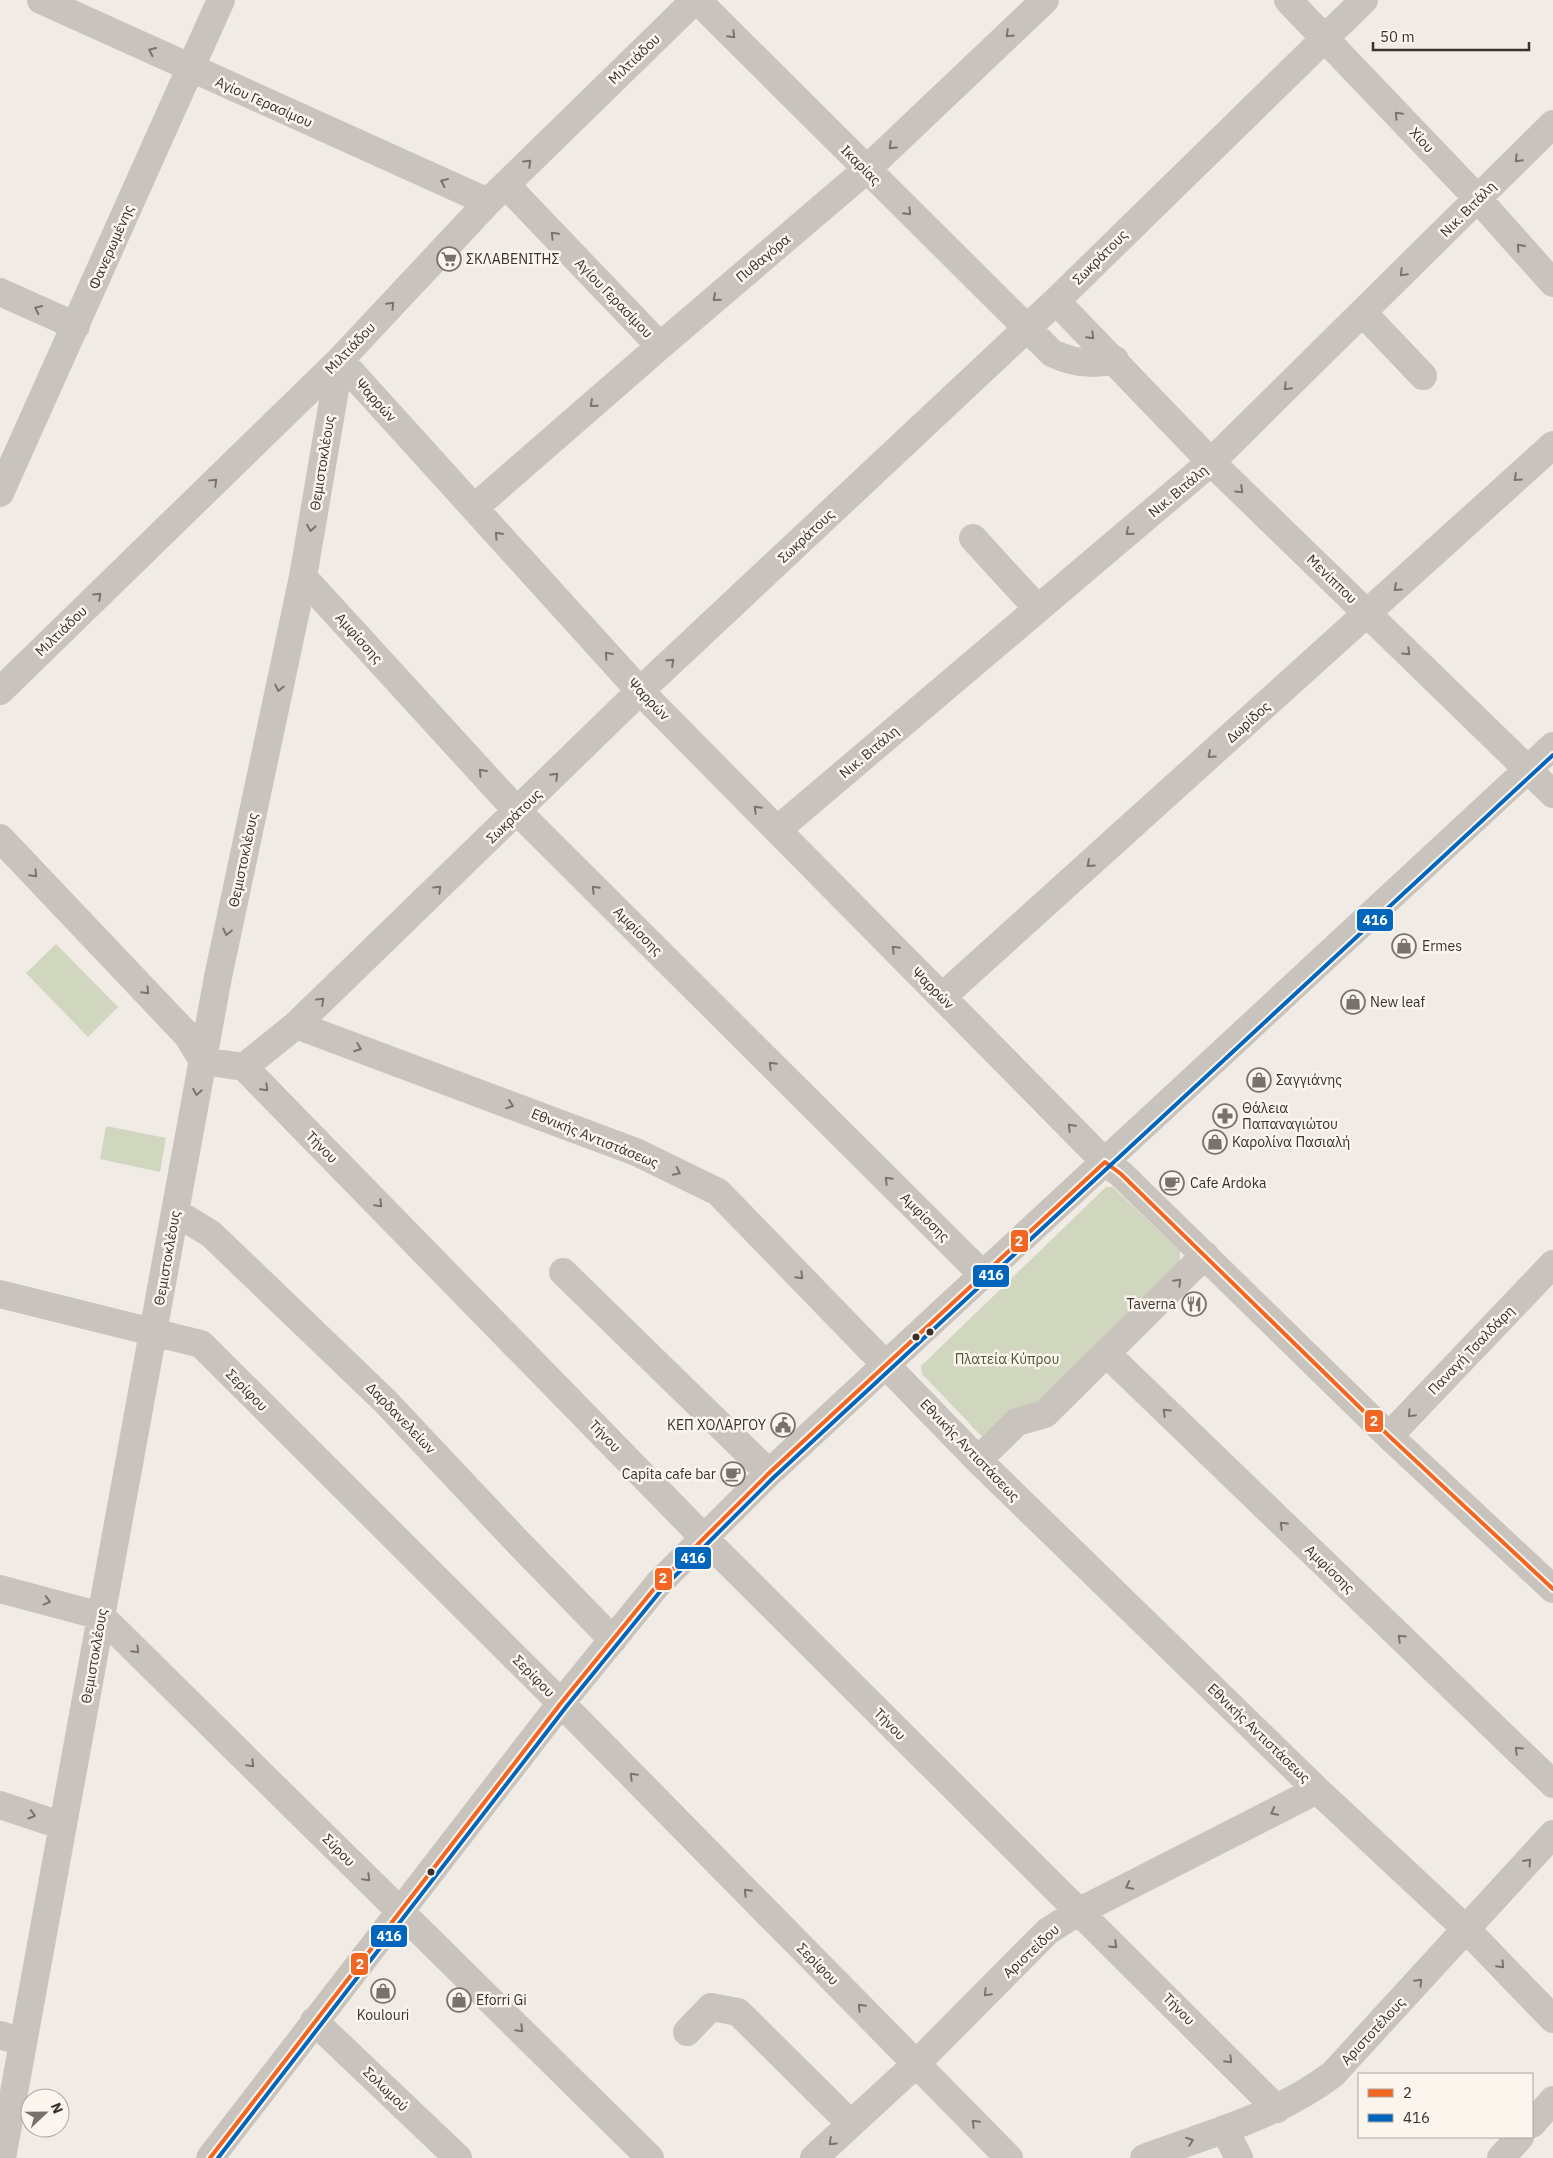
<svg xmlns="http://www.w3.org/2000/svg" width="1553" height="2158" font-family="'IBM Plex Sans',sans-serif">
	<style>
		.green { fill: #d1d6bf }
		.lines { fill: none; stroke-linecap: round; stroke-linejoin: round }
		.minor { stroke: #c9c3be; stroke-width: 28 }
		.bus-1-casing { stroke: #fbf5ee; stroke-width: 8 }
		.bus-2-casing { stroke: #fbf5ee; stroke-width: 8 }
		.bus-1 { stroke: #f26522; stroke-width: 4 }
		.bus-2 { stroke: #0065bd; stroke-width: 4 }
		.oneway { stroke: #7b726d }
		.bus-dot { fill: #3b302b; stroke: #fbf5ee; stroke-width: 2 }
		.labels { text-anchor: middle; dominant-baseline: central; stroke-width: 5; stroke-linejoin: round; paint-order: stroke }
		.street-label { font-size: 14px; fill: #3b302b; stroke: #fbf5ee }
		.poi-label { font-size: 14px; fill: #3b302b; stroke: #fbf5ee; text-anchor: start }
		.park-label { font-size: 14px; fill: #4a5a2e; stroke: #fbf5ee }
		.line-badge { stroke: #fbf5ee; stroke-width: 2 }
		.badge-label { font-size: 14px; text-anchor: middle; font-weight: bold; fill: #fff }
	</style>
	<rect width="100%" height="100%" fill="#f0ebe5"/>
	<!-- green -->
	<path class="green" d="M56,944l62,63 -30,30 -62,-64z
		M106,1126l60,12 -6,34 -60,-13z
		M1106,1187h7l7,7 60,57v10l-143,149 -48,34 -67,-70 -1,-8z"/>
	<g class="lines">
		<!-- minor -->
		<path class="minor" d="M41,0l447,202
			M697,0l355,353c21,10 41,13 63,7
			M1288,0l190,199 75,84
			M506,185l154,161
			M0,292l76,34
			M1056,301l155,161 342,332
			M1363,313l60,63
			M340,360l300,331 465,471 16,12 268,262 164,153
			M0,493l221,-493
			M474,508l186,-162 206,-176 179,-170
			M973,538l65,71
			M303,577l215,235 466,464
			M0,691l340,-331 148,-158 207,-202
			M777,830l434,-368 342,-338
			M0,838l187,197 16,26 41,6 459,470 574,572
			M942,997l611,-552
			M296,1025l340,127 82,40 260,268 339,330 150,140 86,89
			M244,1067l52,-42 344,-334 416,-390 308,-301
			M175,1212l36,22 174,167 128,136 100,103
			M563,1272l206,201
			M0,1294l201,50 360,359 448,455
			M1107,1354l446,430
			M1389,1436l164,-172
			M978,1460l39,-38 28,-8 160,-159
			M0,1589l101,27 549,542
			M0,1805l63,21
			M314,2021l144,137
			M687,2032l24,-25 27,5 113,112
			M0,2035l23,7
			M1532,2124l21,-24
			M1224,2129l15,29
			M2,2158l216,-1181 85,-400 37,-217
			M210,2158l351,-455 97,-119 111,-111 784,-727
			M814,2158l102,-94 132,-133 30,-19 239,-122
			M1144,2158c64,-24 134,-42 189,-84l220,-240
			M1501,2158l19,-21"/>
		<!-- bus-1 casing -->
		<g class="bus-1-casing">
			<path id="bus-1" d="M210,2158l351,-455 97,-119 111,-111 336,-311 16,12 268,262 164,153"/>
		</g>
		<!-- bus-2 casing -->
		<g class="bus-2-casing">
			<path id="bus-2" d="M218,2158l348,-451 97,-119 110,-110 780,-723"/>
		</g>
		<!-- bus-1 -->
		<use href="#bus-1" class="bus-1"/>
		<!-- bus-2 -->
		<use href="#bus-2" class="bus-2"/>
	</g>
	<!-- one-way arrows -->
	<defs><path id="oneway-chevron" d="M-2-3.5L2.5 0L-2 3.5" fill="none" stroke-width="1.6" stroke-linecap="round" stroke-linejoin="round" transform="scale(1.25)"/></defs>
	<g class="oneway">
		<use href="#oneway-chevron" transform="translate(1009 34) rotate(136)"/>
		<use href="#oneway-chevron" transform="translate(732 35) rotate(45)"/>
		<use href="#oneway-chevron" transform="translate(152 51) rotate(-155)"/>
		<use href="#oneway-chevron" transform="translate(1398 115) rotate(-133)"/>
		<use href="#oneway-chevron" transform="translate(892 146) rotate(136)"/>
		<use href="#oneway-chevron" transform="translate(1518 159) rotate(135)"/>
		<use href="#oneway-chevron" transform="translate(528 163) rotate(-44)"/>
		<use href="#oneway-chevron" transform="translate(444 182) rotate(-156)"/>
		<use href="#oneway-chevron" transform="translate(908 212) rotate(45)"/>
		<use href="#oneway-chevron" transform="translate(554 235) rotate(-134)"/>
		<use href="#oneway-chevron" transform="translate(1520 247) rotate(-132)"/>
		<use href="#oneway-chevron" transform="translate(1403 273) rotate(135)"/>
		<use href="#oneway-chevron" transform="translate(716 298) rotate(140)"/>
		<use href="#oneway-chevron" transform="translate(391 305) rotate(-47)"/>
		<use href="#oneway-chevron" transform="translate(38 309) rotate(-155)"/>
		<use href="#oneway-chevron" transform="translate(1091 336) rotate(45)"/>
		<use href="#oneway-chevron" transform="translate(1287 387) rotate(135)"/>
		<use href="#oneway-chevron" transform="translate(593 404) rotate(139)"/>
		<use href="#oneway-chevron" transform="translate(1517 478) rotate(138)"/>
		<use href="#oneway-chevron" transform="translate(214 482) rotate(-44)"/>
		<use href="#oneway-chevron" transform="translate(1240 490) rotate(44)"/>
		<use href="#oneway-chevron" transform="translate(311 528) rotate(99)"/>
		<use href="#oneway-chevron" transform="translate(1129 532) rotate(140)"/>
		<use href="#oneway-chevron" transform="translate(498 535) rotate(-132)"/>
		<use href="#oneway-chevron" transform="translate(1397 588) rotate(138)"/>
		<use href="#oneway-chevron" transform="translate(98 596) rotate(-44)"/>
		<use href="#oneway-chevron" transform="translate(1407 652) rotate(44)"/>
		<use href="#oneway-chevron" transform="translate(608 655) rotate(-132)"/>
		<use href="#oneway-chevron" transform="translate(671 662) rotate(-43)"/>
		<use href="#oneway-chevron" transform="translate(279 688) rotate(102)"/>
		<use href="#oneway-chevron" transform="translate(1211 755) rotate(138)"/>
		<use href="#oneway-chevron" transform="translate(482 772) rotate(-132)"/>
		<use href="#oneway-chevron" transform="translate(555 776) rotate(-45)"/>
		<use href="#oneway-chevron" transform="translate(757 809) rotate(-135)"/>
		<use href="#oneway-chevron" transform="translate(1090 864) rotate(138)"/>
		<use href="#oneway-chevron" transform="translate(34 874) rotate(46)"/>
		<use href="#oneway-chevron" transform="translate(438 889) rotate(-44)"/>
		<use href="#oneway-chevron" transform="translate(595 889) rotate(-135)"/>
		<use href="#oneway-chevron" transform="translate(227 932) rotate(102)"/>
		<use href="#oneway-chevron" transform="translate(895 949) rotate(-135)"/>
		<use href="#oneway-chevron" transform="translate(146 991) rotate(46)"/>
		<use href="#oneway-chevron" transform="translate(321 1001) rotate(-44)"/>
		<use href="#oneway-chevron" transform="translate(358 1048) rotate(20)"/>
		<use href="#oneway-chevron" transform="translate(772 1065) rotate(-135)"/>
		<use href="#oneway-chevron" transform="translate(265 1088) rotate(45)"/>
		<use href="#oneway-chevron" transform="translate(197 1092) rotate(100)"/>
		<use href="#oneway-chevron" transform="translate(510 1105) rotate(20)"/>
		<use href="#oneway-chevron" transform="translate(1071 1127) rotate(-135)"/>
		<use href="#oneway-chevron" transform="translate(677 1172) rotate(26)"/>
		<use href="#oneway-chevron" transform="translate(888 1180) rotate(-135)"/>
		<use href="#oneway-chevron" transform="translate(379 1204) rotate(45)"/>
		<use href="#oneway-chevron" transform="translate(800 1276) rotate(46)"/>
		<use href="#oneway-chevron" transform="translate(1178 1282) rotate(-45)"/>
		<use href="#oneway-chevron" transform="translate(1166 1412) rotate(-136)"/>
		<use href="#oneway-chevron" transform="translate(1411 1414) rotate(134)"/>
		<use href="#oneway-chevron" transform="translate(1283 1525) rotate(-136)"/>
		<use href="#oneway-chevron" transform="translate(47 1601) rotate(15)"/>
		<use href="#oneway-chevron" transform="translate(1401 1638) rotate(-136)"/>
		<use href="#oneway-chevron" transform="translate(136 1650) rotate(45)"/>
		<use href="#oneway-chevron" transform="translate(1518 1750) rotate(-136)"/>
		<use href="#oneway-chevron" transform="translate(251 1764) rotate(45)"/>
		<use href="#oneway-chevron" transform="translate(633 1776) rotate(-135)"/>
		<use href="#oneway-chevron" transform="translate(1274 1812) rotate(153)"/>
		<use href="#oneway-chevron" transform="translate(32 1815) rotate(16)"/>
		<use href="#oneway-chevron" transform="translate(1528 1862) rotate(-48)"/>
		<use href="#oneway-chevron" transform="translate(367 1878) rotate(45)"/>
		<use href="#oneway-chevron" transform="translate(1129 1886) rotate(153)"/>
		<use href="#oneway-chevron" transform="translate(747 1892) rotate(-135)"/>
		<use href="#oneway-chevron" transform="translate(1114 1945) rotate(44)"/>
		<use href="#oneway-chevron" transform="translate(1501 1965) rotate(46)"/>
		<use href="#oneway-chevron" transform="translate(1419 1982) rotate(-47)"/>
		<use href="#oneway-chevron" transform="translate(987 1993) rotate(135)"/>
		<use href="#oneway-chevron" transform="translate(861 2007) rotate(-135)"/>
		<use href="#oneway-chevron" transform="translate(520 2029) rotate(45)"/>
		<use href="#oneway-chevron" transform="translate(1229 2060) rotate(45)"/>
		<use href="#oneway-chevron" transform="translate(975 2123) rotate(-135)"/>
		<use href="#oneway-chevron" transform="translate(1190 2141) rotate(-20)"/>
		<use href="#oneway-chevron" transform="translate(832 2142) rotate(137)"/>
	</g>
	<!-- icons -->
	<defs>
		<g id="supermarket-ring" transform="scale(1.25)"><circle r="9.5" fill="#fbf5ee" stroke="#7a716c" stroke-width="1.5"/><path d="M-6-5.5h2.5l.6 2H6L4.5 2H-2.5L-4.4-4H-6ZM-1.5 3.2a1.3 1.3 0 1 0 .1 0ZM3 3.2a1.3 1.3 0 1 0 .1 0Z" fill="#7a716c"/></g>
		<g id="shop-ring" transform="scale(1.25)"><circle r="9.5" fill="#fbf5ee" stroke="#7a716c" stroke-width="1.5"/><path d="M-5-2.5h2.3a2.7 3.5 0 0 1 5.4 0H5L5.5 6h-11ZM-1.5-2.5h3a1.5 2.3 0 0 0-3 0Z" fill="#7a716c"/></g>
		<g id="pharmacy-ring" transform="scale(1.25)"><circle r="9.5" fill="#fbf5ee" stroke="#7a716c" stroke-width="1.5"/><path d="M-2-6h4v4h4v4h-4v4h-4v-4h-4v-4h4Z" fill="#7a716c"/></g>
		<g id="cafe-ring" transform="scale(1.25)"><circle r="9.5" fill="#fbf5ee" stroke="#7a716c" stroke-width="1.5"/><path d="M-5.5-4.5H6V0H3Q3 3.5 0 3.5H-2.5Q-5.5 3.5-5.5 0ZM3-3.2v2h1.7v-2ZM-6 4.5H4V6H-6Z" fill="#7a716c"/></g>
		<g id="restaurant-ring" transform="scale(1.25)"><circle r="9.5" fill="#fbf5ee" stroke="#7a716c" stroke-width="1.5"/><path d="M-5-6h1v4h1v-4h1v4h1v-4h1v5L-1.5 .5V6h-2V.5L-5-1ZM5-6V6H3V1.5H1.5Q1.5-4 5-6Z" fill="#7a716c"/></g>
		<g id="civic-ring" transform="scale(1.25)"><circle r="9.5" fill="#fbf5ee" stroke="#7a716c" stroke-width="1.5"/><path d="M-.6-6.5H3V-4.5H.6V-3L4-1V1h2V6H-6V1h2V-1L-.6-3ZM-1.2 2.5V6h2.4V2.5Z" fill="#7a716c"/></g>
	</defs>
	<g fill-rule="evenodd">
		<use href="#supermarket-ring" x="449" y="259"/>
		<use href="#shop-ring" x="1404" y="946"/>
		<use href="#shop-ring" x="1353" y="1002"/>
		<use href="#shop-ring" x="1259" y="1080"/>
		<use href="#pharmacy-ring" x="1225" y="1116"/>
		<use href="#shop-ring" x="1215" y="1142"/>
		<use href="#cafe-ring" x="1172" y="1183"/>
		<use href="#restaurant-ring" x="1194" y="1304"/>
		<use href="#civic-ring" x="783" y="1425"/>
		<use href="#cafe-ring" x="733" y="1474"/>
		<use href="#shop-ring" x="383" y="1991"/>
		<use href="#shop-ring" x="459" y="2000"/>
	</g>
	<!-- markers -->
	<g class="bus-dot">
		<circle cx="930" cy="1332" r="4.5"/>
		<circle cx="916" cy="1337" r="4.5"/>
		<circle cx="431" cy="1872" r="4.5"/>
	</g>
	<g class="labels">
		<!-- street labels -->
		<g class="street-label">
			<text transform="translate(634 59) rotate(-44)">Μιλτιάδου</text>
			<text transform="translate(264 102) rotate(24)">Αγίου Γερασίμου</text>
			<text transform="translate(1422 140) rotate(47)">Χίου</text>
			<text transform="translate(861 165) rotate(45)">Ικαρίας</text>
			<text transform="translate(1468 209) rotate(-45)">Νικ. Βιτάλη</text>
			<text transform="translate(111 247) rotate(-66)">Φανερωμένης</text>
			<text transform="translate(1100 257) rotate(-45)">Σωκράτους</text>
			<text transform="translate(763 258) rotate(-40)">Πυθαγόρα</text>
			<text transform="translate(614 298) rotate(46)">Αγίου Γερασίμου</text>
			<text transform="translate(350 348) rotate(-46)">Μιλτιάδου</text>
			<text transform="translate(376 400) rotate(48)">Ψαρρών</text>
			<text transform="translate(322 463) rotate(-81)">Θεμιστοκλέους</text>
			<text transform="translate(1178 491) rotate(-40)">Νικ. Βιτάλη</text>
			<text transform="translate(806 536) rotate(-43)">Σωκράτους</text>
			<text transform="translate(1332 579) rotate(44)">Μενίππου</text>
			<text transform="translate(61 631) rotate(-44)">Μιλτιάδου</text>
			<text transform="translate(359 638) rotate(48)">Αμφίσσης</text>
			<text transform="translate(649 699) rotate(46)">Ψαρρών</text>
			<text transform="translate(1248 722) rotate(-42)">Δωρίδος</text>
			<text transform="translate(869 752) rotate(-40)">Νικ. Βιτάλη</text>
			<text transform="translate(514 816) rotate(-44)">Σωκράτους</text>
			<text transform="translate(243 860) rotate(-78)">Θεμιστοκλέους</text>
			<text transform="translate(638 931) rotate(45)">Αμφίσσης</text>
			<text transform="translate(933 988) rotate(45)">Ψαρρών</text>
			<text transform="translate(595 1138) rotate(22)">Εθνικής Αντιστάσεως</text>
			<text transform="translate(322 1147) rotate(45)">Τήνου</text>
			<text transform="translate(925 1217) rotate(45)">Αμφίσσης</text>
			<text transform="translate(167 1258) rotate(-80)">Θεμιστοκλέους</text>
			<text transform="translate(1471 1350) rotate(-46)">Παναγή Τσαλδάρη</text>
			<text transform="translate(247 1390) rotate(45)">Σερίφου</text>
			<text transform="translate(401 1418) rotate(46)">Δαρδανελείων</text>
			<text transform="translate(605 1436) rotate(46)">Τήνου</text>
			<text transform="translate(970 1450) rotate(46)">Εθνικής Αντιστάσεως</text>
			<text transform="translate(1330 1569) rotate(44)">Αμφίσσης</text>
			<text transform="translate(94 1656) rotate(-80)">Θεμιστοκλέους</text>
			<text transform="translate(534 1676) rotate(45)">Σερίφου</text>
			<text transform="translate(890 1724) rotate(45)">Τήνου</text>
			<text transform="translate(1259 1733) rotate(44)">Εθνικής Αντιστάσεως</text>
			<text transform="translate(339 1850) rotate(45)">Σύρου</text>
			<text transform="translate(1031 1951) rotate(-43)">Αριστείδου</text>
			<text transform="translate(818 1964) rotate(45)">Σερίφου</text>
			<text transform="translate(1179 2009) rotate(45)">Τήνου</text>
			<text transform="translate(1373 2031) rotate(-47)">Αριστοτέλους</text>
			<text transform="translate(386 2089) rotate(44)">Σολωμού</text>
		</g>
		<!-- poi labels -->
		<g class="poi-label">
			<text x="466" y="259">ΣΚΛΑΒΕΝΙΤΗΣ</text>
			<text x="1422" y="946">Ermes</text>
			<text x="1370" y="1002">New leaf</text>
			<text x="1276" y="1080">Σαγγιάνης</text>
			<text x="1242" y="1108">Θάλεια<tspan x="1242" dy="16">Παπαναγιώτου</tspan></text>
			<text x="1232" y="1142">Καρολίνα Πασιαλή</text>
			<text x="1190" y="1183">Cafe Ardoka</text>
			<text x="1176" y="1304" text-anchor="end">Taverna</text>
			<text x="766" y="1425" text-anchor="end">ΚΕΠ ΧΟΛΑΡΓΟΥ</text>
			<text x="716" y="1474" text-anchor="end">Capita cafe bar</text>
			<text x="476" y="2000">Eforri Gi</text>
			<text x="383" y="2015" text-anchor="middle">Koulouri</text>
		</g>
		<!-- park labels -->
		<g class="park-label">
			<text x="1007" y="1359">Πλατεία Κύπρου</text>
		</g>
	</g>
	<g class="line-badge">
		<rect x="1356" y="908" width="38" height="24" rx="5" fill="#0065bd"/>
		<rect x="1010" y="1229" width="19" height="24" rx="5" fill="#f26522"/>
		<rect x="972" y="1264" width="38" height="24" rx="5" fill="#0065bd"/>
		<rect x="1364" y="1409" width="20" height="24" rx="5" fill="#f26522"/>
		<rect x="674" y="1546" width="38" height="24" rx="5" fill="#0065bd"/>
		<rect x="654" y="1567" width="19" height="24" rx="5" fill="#f26522"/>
		<rect x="370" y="1924" width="38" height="24" rx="5" fill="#0065bd"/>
		<rect x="350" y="1952" width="19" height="24" rx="5" fill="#f26522"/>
	</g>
	<g class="badge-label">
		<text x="1375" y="925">416</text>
		<text x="1019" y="1246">2</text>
		<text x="991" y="1280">416</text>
		<text x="1374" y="1426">2</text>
		<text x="693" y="1563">416</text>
		<text x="663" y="1583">2</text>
		<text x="389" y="1941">416</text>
		<text x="360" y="1969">2</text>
	</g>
	<!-- legend -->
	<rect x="1358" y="2073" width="175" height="65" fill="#fbf5ee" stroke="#aea6a0"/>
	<rect x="1368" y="2089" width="25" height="8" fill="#f26522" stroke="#aea6a0"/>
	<text x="1403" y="2098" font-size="15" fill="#3b302b">2</text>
	<rect x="1368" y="2114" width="25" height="8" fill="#0065bd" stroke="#aea6a0"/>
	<text x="1403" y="2123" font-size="15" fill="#3b302b">416</text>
	<!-- north arrow -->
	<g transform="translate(45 2113) rotate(68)"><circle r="24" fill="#fbf5ee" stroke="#aea6a0"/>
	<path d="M0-4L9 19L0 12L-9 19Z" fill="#7a716c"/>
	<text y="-8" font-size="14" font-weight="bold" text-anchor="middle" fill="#3b302b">N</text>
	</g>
	<!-- scale -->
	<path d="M1373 42v8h156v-8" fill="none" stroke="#3b302b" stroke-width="2.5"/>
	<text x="1380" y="42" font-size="15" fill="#3b302b" stroke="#fbf5ee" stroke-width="4" paint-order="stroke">50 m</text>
</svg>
